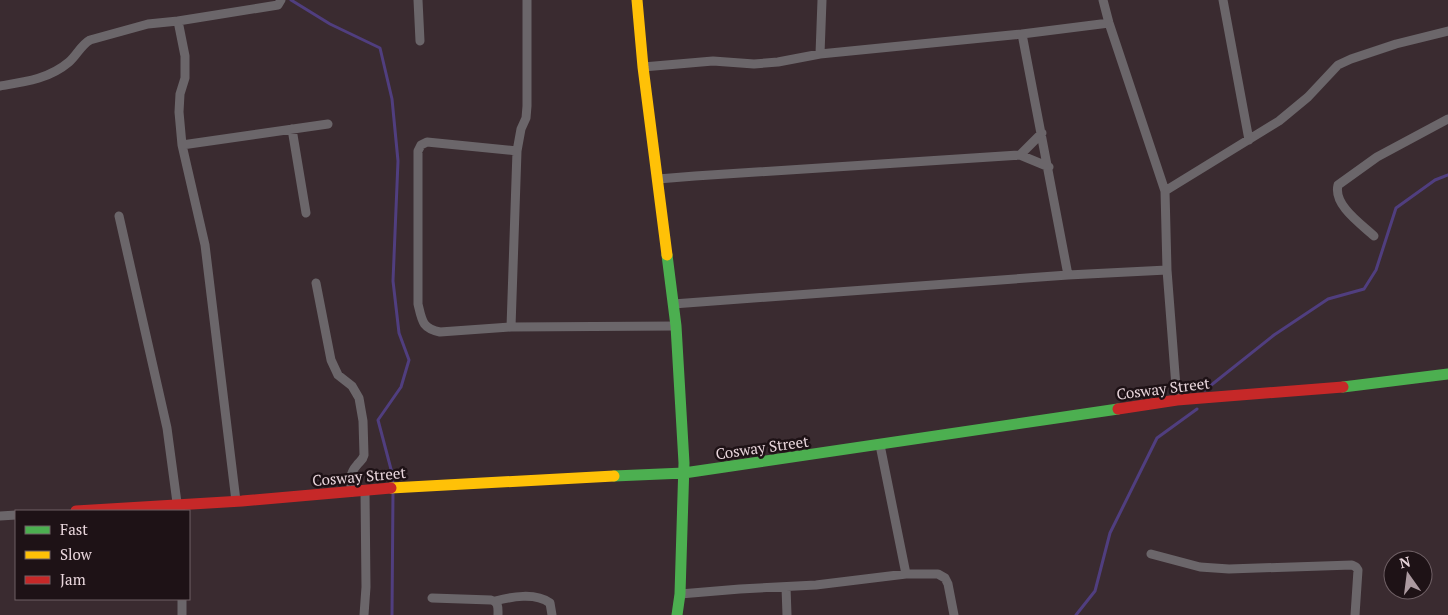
<svg xmlns="http://www.w3.org/2000/svg" width="1448" height="615" font-family="'PT Serif',serif">
	<style>
		.lines { fill: none; stroke-linecap: round; stroke-linejoin: round }
		.stream { stroke: #503e7f; stroke-width: 3 }
		.street { stroke: #6b666a; stroke-width: 9 }
		.fast { stroke: #4caf50; stroke-width: 11 }
		.slow { stroke: #ffc107; stroke-width: 11 }
		.jam { stroke: #c62828; stroke-width: 11 }
		.labels { text-anchor: middle; dominant-baseline: central; stroke-width: 5; stroke-linejoin: round; paint-order: stroke }
		.street-label { font-size: 15px; fill: #e9d6dc; stroke: #1e1216 }
	</style>
	<rect width="100%" height="100%" fill="#3a2b30"/>
	<g class="lines">
		<!-- stream -->
		<path class="stream" d="M291,0l39,24 50,24 12,51 6,62 -5,120 6,52 10,27 -8,27 -23,33 14,53 1,12
			M1205,390l69,-55 54,-36 36,-10 12,-19 20,-62 39,-28 13,-5
			M392,615l1,-124
			M1076,615l19,-24 15,-58 47,-95 40,-29"/>
		<!-- street -->
		<path class="street" d="M418,0l2,41
			M1103,0l6,23 56,168 2,79 10,130
			M1223,0l26,140
			M1022,34l46,241
			M820,54l2,-54
			M643,67l70,-6 41,3 24,-2 42,-8 202,-20 87,-11
			M0,86c25,-4 49,-7 69,-24 8,-7 12,-17 21,-22l58,-16 30,-3
			M292,129l14,84
			M182,145l146,-21
			M517,151l-90,-9 -6,3 -3,6v153c4,17 4,24 22,28l71,-5 165,-1
			M1020,155l29,12
			M658,179l37,-3 325,-21 22,-22
			M1165,191l114,-70 29,-24 30,-32 13,-6 45,-15 52,-13
			M119,216l48,212 11,82
			M1374,236c-13,-12 -41,-31 -36,-51l39,-28 71,-38
			M316,283l15,77 7,15 14,11 7,12 4,23 1,34c-1,5 -4,6 -7,10 -8,9 -7,16 -5,27
			M673,304l395,-29 99,-5
			M511,327l6,-176 4,-22 5,-11 1,-12v-106
			M880,445l26,129
			M236,501l-31,-256 -23,-100 -3,-33 1,-18 5,-16v-22l-7,-35 100,-16 3,-5
			M0,516l16,-1
			M1151,554l49,13 29,2 123,-4 4,2 2,3 -3,45
			M786,587l1,28
			M680,594l60,-5 76,-4 90,-11h32l7,4 3,6 6,31
			M432,598l59,2c8,2 7,8 7,15
			M182,599v16
			M495,601c16,-4 40,-9 55,2l2,12
			M364,615l2,-28 -1,-96"/>
		<!-- fast -->
		<path class="fast" d="M667,255l9,71 8,137 -4,131 -3,21
			M1343,387l105,-13
			M614,476l70,-3 434,-64"/>
		<!-- slow -->
		<path class="slow" d="M637,0l6,67 24,188
			M391,488l223,-12"/>
		<!-- jam -->
		<path class="jam" d="M1118,409l59,-9 166,-13
			M76,511l166,-10 149,-13"/>
	</g>
	<g class="labels">
		<!-- street labels -->
		<g class="street-label">
			<text transform="translate(1163 388) rotate(-7)">Cosway Street</text>
			<text transform="translate(762 447) rotate(-8)">Cosway Street</text>
			<text transform="translate(359 476) rotate(-5)">Cosway Street</text>
		</g>
	</g>
	<!-- legend -->
	<rect x="15" y="510" width="175" height="90" fill="#1e1216" stroke="#6f6065"/>
	<rect x="25" y="526" width="25" height="8" fill="#4caf50" stroke="#6f6065"/>
	<text x="60" y="535" font-size="15" fill="#e9d6dc">Fast</text>
	<rect x="25" y="551" width="25" height="8" fill="#ffc107" stroke="#6f6065"/>
	<text x="60" y="560" font-size="15" fill="#e9d6dc">Slow</text>
	<rect x="25" y="576" width="25" height="8" fill="#c62828" stroke="#6f6065"/>
	<text x="60" y="585" font-size="15" fill="#e9d6dc">Jam</text>
	<!-- north arrow -->
	<g transform="translate(1408 575) rotate(346)"><circle r="24" fill="#1e1216" stroke="#6f6065"/>
	<path d="M0-4L9 19L0 12L-9 19Z" fill="#ac9aa0"/>
	<text y="-8" font-size="14" font-weight="bold" text-anchor="middle" fill="#e9d6dc">N</text>
	</g>
</svg>
